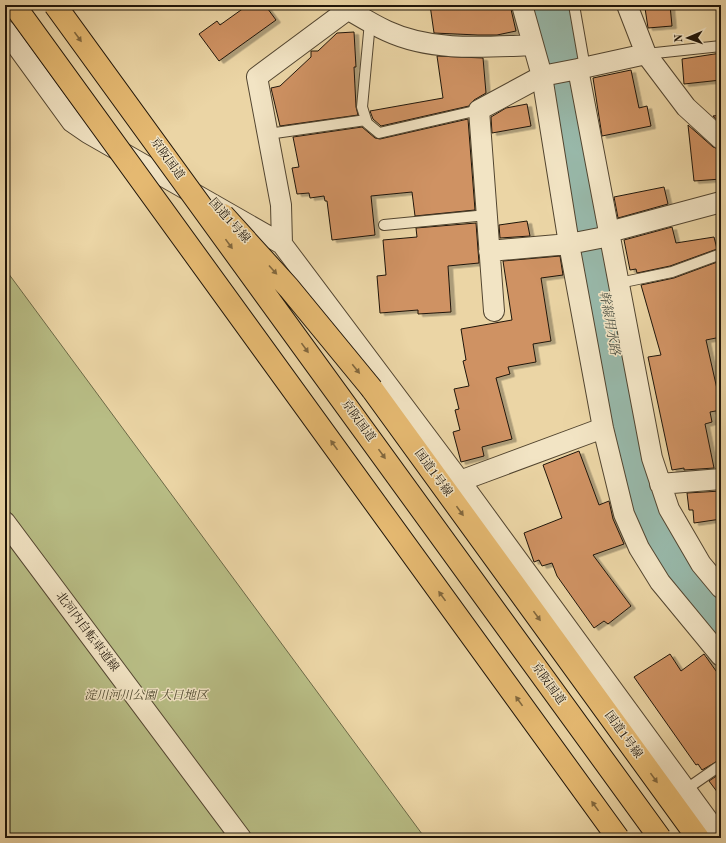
<svg xmlns="http://www.w3.org/2000/svg" width="726" height="843" font-family="'Old Standard TT','Noto Serif JP',serif">
	<style>
		.green { fill: #b8bd85; stroke: #6c6947 }
		.lines { fill: none; stroke-linecap: round; stroke-linejoin: round }
		.river { stroke: #98b8a9; stroke-width: 47 }
		.building { fill: #cf9264; stroke: #1f1509; filter: url(#shadow) }
		.lane-casing { stroke: #524530; stroke-width: 12 }
		.street-casing { stroke: #524530; stroke-width: 22 }
		.highway-casing { stroke: #1f1509; stroke-width: 24 }
		.lane { stroke: #f2e4c4; stroke-width: 10 }
		.street { stroke: #f2e4c4; stroke-width: 20 }
		.highway { stroke: #e6ba72; stroke-width: 22 }
		.highway-bridge-casing { stroke: #1f1509; stroke-width: 24; stroke-linecap: butt }
		.highway-bridge { stroke: #e6ba72; stroke-width: 22 }
		.oneway { fill: #82683e }
		.labels { text-anchor: middle; dominant-baseline: central; stroke-width: 3; stroke-linejoin: round; paint-order: stroke }
		.street-label { font-size: 12px; fill: #1f1509; stroke: #f2e4c4 }
		.park-label { font-size: 12px; font-style: italic; fill: #4d472e; stroke: #f2e4c4 }
		.water-label { font-size: 13px; font-style: italic; fill: #494e41; stroke: #f2e4c4 }
	</style>
	<defs>
		<filter id="shadow"><feDropShadow dx="4.5" dy="2.5" stdDeviation="0" flood-color="#0004"/></filter>
	</defs>
	<rect width="100%" height="100%" fill="#ebd5a5"/>
	<filter id="stains"><feTurbulence type="fractalNoise" baseFrequency=".005" numOctaves="4"/><feColorMatrix values="0 0 0 0 .2 0 0 0 0 .09 0 0 0 0 .02 0 0 0 .5 -.17"/></filter>
	<radialGradient id="worn" r=".72"><stop offset=".6" stop-color="#630" stop-opacity="0"/><stop offset="1" stop-color="#630" stop-opacity=".3"/></radialGradient>
	<!-- green -->
	<path class="green" d="M5,269l9,12 411,557h-420z"/>
	<g class="lines">
		<!-- river -->
		<path class="river" d="M554,5l78,451 16,57 27,48 46,57"/>
	</g>
	<!-- building -->
	<path class="building" d="M248,5h17l11,15 -57,41 -20,-27 18,-13 3,4z
		M430,5h80l6,26 -19,4h-19l-44,-2z
		M670,5l2,21 -24,2 -3,-20z
		M354,32l2,35h-2l2,40 2,8 -78,11 -9,-38 9,-2 31,-29v-6h7l19,-18z
		M721,53v27l-37,4 -2,-25z
		M437,56l46,2 3,35 -12,7 -5,6 -88,20 -8,-7 -3,-8 73,-13z
		M631,70l8,38 8,-2 4,20 -49,10 -9,-58z
		M527,104l4,22 -39,7 -1,-16 15,-9z
		M721,115v8l-8,-7z
		M468,119l7,91 -60,6 -3,-24 -41,4 4,39 -43,5 -5,-39h-2l-1,-5 -14,2 -1,-5 -12,1 -5,-26 7,-1 -6,-30 69,-10 13,11 5,1z
		M688,125l25,22 8,3v29l-27,2z
		M664,187l4,17 -50,14 -4,-21z
		M527,221l3,15 -30,2 -1,-13z
		M476,223l3,40 -31,3 3,46 -33,2v-4l-38,3 -3,-37 9,-1 -3,-35 34,-3 -1,-9z
		M672,227l4,16 38,-6 3,12 -47,17 -33,7 -1,-4 -6,1 -6,-30z
		M560,256l3,19 -22,3 10,63 -18,3 3,18 -28,5 2,7 -14,4 16,61 -30,8 2,9 -23,6 -8,-30 7,-2 -5,-20 4,-1 -5,-20 15,-3 -6,-25 3,-1 -5,-31 51,-9 -9,-59z
		M720,261l1,76 -15,3 11,49 4,-1v22l-11,2 2,10 -7,2 9,44 -30,2v-2l-12,2 -24,-113 13,-2 -20,-70 33,-7z
		M579,451l20,54 10,-4 4,18 11,25 -31,11 38,51 -23,18 -4,-3 -10,7 -37,-52 -5,-13 -10,3 -3,-6 -5,2 -10,-29 38,-15 -19,-53z
		M721,491v28l-27,4 -1,-13h-4l-2,-17z
		M670,654l11,17 23,-17 17,24v81l-19,11 -4,-6 -2,1 -62,-88z
		M721,773v24l-12,-16z"/>
	<g class="lines">
		<!-- lane casing -->
		<g class="lane-casing">
			<path id="lane" d="M574,5l11,63
				M370,22l-8,85 5,16 12,10 100,-23
				M646,54l75,-8
				M268,134l98,-14
				M384,225l103,-10
				M619,283l53,-11 49,-18
				M685,790l36,-25"/>
		</g>
		<!-- street casing -->
		<g class="street-casing">
			<path id="street" d="M522,5l20,71 27,168 34,184 21,86 15,34 21,34 61,74
				M627,5l19,49 40,53 35,32
				M349,10c12,7 25,15 38,21 45,21 98,16 146,14
				M5,30l67,92 16,11 194,111 178,237
				M646,54l-68,15 74,389 17,51 32,55 20,24
				M609,232l112,-30
				M282,244l-1,-39 -24,-128 97,-72
				M489,251l80,-7 41,-8
				M494,311l-15,-201 63,-34 36,-7
				M603,428l-143,53 261,357
				M660,484l61,-5
				M5,522l236,316"/>
		</g>
		<!-- highway casing -->
		<g class="highway-casing">
			<path id="highway" d="M372,389l326,449"/>
		</g>
		<!-- lane -->
		<use href="#lane" class="lane"/>
		<!-- street -->
		<use href="#street" class="street"/>
		<!-- highway -->
		<use href="#highway" class="highway"/>
		<!-- highway-bridge casing -->
		<g class="highway-bridge-casing">
			<path id="highway-bridge" d="M14,5l604,833
				M55,5l605,833
				M223,215l66,73 83,101"/>
		</g>
		<!-- highway-bridge -->
		<use href="#highway-bridge" class="highway-bridge"/>
	</g>
	<!-- one-way arrows -->
	<defs><path id="oneway-solid" d="M-6-.8H1V-3.2L6.5 0L1 3.2V.8H-6Z"/></defs>
	<g class="oneway">
		<use href="#oneway-solid" transform="translate(78 37) rotate(54)"/>
		<use href="#oneway-solid" transform="translate(229 244) rotate(54)"/>
		<use href="#oneway-solid" transform="translate(273 270) rotate(48)"/>
		<use href="#oneway-solid" transform="translate(305 348) rotate(54)"/>
		<use href="#oneway-solid" transform="translate(356 369) rotate(51)"/>
		<use href="#oneway-solid" transform="translate(334 445) rotate(-126)"/>
		<use href="#oneway-solid" transform="translate(382 454) rotate(54)"/>
		<use href="#oneway-solid" transform="translate(460 511) rotate(54)"/>
		<use href="#oneway-solid" transform="translate(442 596) rotate(-126)"/>
		<use href="#oneway-solid" transform="translate(537 616) rotate(54)"/>
		<use href="#oneway-solid" transform="translate(519 701) rotate(-126)"/>
		<use href="#oneway-solid" transform="translate(654 778) rotate(54)"/>
		<use href="#oneway-solid" transform="translate(595 806) rotate(-126)"/>
	</g>
	<g class="labels">
		<!-- street labels -->
		<g class="street-label">
			<text transform="translate(167 159) rotate(54)">京阪国道</text>
			<text transform="translate(229 221) rotate(48)">国道1号線</text>
			<text transform="translate(358 421) rotate(54)">京阪国道</text>
			<text transform="translate(433 473) rotate(54)">国道1号線</text>
			<text transform="translate(87 632) rotate(53)">北河内自転車道線</text>
			<text transform="translate(548 684) rotate(54)">京阪国道</text>
			<text transform="translate(623 735) rotate(54)">国道1号線</text>
		</g>
		<!-- park labels -->
		<g class="park-label">
			<text x="146" y="696">淀川河川公園 大日地区</text>
		</g>
		<!-- water labels -->
		<g class="water-label">
			<text transform="translate(609 323) rotate(80)">幹線用水路</text>
		</g>
	</g>
	<!-- margin -->
	<rect width="726" height="843" fill="none" stroke="#ebd5a5" stroke-width="20"/>
	<rect x="6" y="6" width="714" height="831" fill="none" stroke="#1f1509" stroke-width="2"/>
	<rect x="10" y="10" width="706" height="823" fill="none" stroke="#1f1509"/>
	<!-- north arrow -->
	<g transform="translate(688 38) rotate(268)" stroke="#f2e4c4" stroke-width="3" paint-order="stroke">
	<path d="M0-3L7 15L0 10L-7 15Z" fill="#1f1509"/>
	<text y="-6" font-size="11" font-weight="bold" text-anchor="middle" fill="#1f1509">N</text>
	</g>
	<rect width="100%" height="100%" filter="url(#stains)"/>
	<rect width="100%" height="100%" fill="url(#worn)"/>
</svg>
